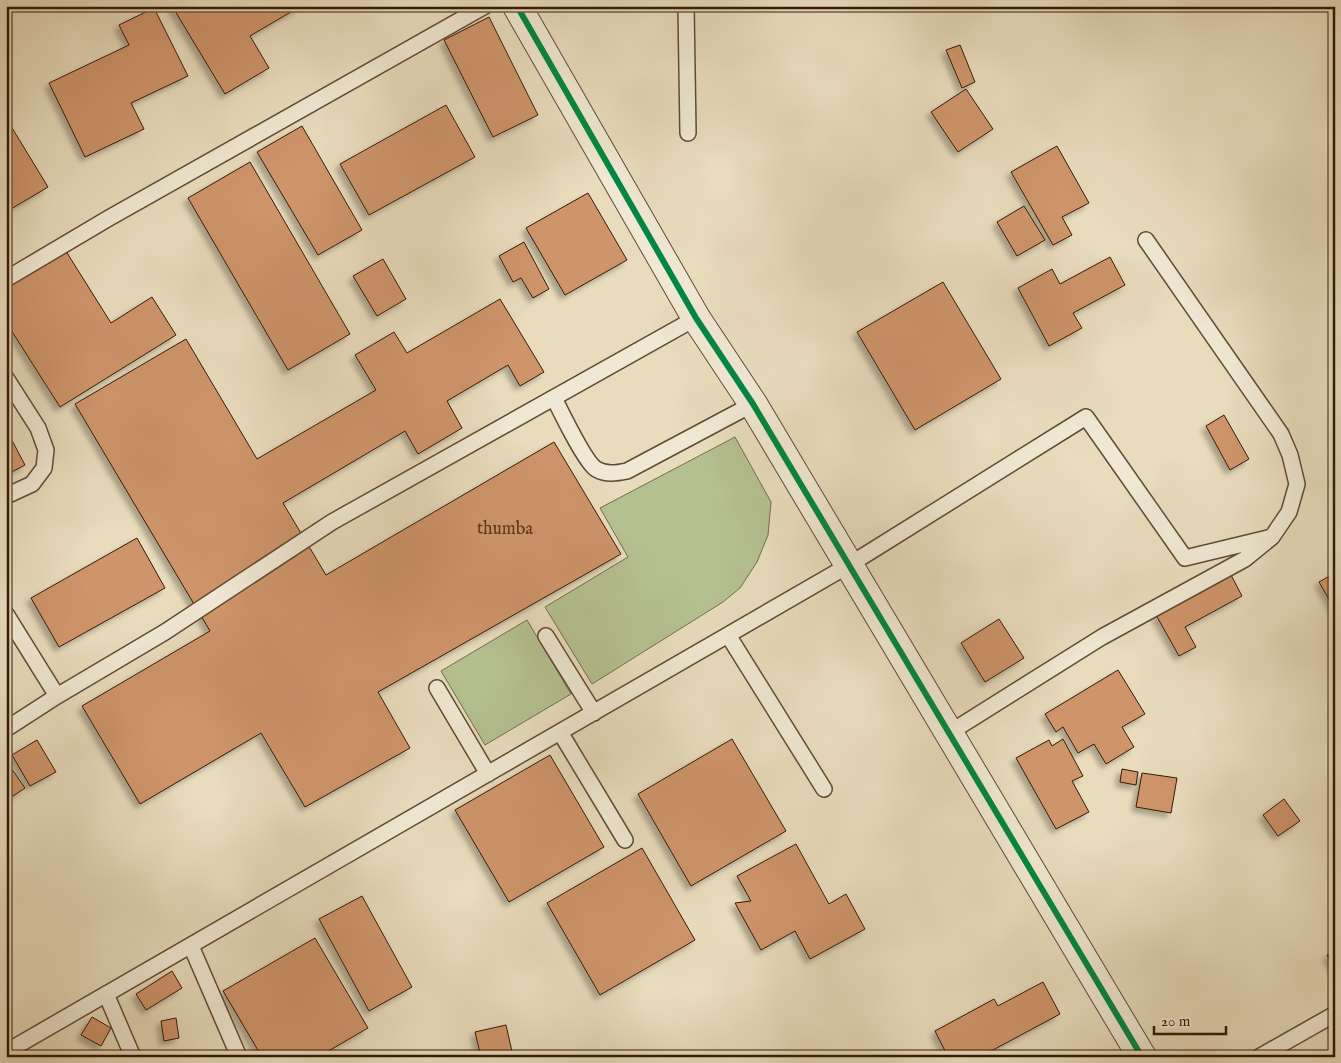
<svg xmlns="http://www.w3.org/2000/svg" width="1341" height="1063" font-family="'IM FELL English',serif">
	<style>
		.green { fill: #b5c091; stroke: #746d4c }
		.building { fill: #cf946a; stroke: #341a07; filter: url(#shadow) }
		.lines { fill: none; stroke-linecap: round; stroke-linejoin: round }
		.service-casing { stroke: #614a34; stroke-width: 18 }
		.minor-casing { stroke: #614a34; stroke-width: 30 }
		.service { stroke: #f0e8d4; stroke-width: 15 }
		.minor { stroke: #f0e8d4; stroke-width: 28 }
		.cycleway-casing { stroke: #f0e8d4; stroke-width: 9 }
		.cycleway { stroke: #00873e; stroke-width: 6 }
		.labels { text-anchor: middle; dominant-baseline: central; stroke-width: 4.5; stroke-linejoin: round; paint-order: stroke }
		.number-label { font-size: 18px; fill: #5b3820 }
	</style>
	<defs>
		<filter id="shadow"><feDropShadow dx="-4.5" dy="4.5" stdDeviation="2.5" flood-color="#0004"/></filter>
	</defs>
	<rect width="100%" height="100%" fill="#e8dcbd"/>
	<filter id="stains"><feTurbulence type="fractalNoise" baseFrequency=".004" numOctaves="4"/><feColorMatrix values="0 0 0 0 .2 0 0 0 0 .09 0 0 0 0 .02 0 0 0 .5 -.17"/></filter>
	<radialGradient id="worn" r=".72"><stop offset=".6" stop-color="#630" stop-opacity="0"/><stop offset="1" stop-color="#630" stop-opacity=".3"/></radialGradient>
	<!-- green -->
	<path class="green" d="M735,437l36,65 -3,33 -11,27 -17,26 -17,14 -131,82 -47,-77 83,-50 -28,-49z
		M527,620l44,74 -86,51 -44,-74z"/>
	<!-- building -->
	<path class="building" d="M172,6h129l-51,30 19,32 -44,26z
		M154,8l34,68 -57,27 13,26 -59,28 -36,-74 80,-38 -10,-20z
		M489,17l49,98 -45,22 -49,-97z
		M960,45l15,37 -13,6 -16,-38z
		M966,89l27,40 -35,23 -27,-40z
		M446,105l29,52 -106,58 -29,-51z
		M6,118l42,69 -42,25z
		M302,126l60,104 -44,25 -61,-103z
		M1057,146l32,57 -27,14 10,18 -19,10 -42,-73z
		M250,162l100,172 -62,36 -100,-172z
		M588,193l39,67 -62,35 -39,-67z
		M1024,206l21,34 -28,16 -20,-34z
		M524,242l25,47 -16,9 -12,-20 -8,4 -14,-26z
		M64,248l47,75 41,-26 24,38 -116,72 -54,-85v-38z
		M1110,257l15,28 -52,28 9,15 -33,18 -31,-58 34,-19 8,15z
		M383,259l23,40 -29,17 -24,-40z
		M943,282l58,97 -86,51 -58,-98z
		M500,299l44,73 -24,14 -12,-21 -61,36 15,27 -44,26 -13,-23 -122,72 43,72 228,-133 67,112 -243,138 32,56 -105,59 -44,-74 -121,71 -58,-98 128,-75 -135,-227 111,-65 71,120 119,-69 -21,-35 39,-23 13,21z
		M1224,415l25,44 -19,11 -24,-44z
		M6,429l19,36 -19,10z
		M137,538l28,50 -106,59 -28,-49z
		M1335,573v37l-16,-28z
		M1231,575l11,21 -57,31 11,20 -17,9 -23,-41z
		M999,619l25,39 -39,24 -24,-39z
		M1118,670l27,44 -23,13 12,20 -28,17 -12,-20 -16,9 -15,-26 -7,5 -11,-18z
		M732,739l54,92 -95,55 -53,-92z
		M1063,739l20,37 -11,5 17,31 -33,17 -40,-71 33,-18 3,6z
		M37,740l19,32 -26,14 -18,-31z
		M550,755l54,92 -95,55 -54,-92z
		M9,765l16,23 -12,8 -7,-10v-19z
		M1122,769l16,3 -2,13 -16,-3z
		M1142,773l35,5 -6,35 -35,-6z
		M1284,799l16,22 -22,15 -15,-21z
		M796,844l33,60 17,-10 19,35 -55,30 -15,-28 -34,19 -26,-47 16,-2 -14,-25z
		M642,848l53,92 -95,55 -53,-92z
		M362,896l50,91 -43,24 -50,-92z
		M315,938l53,90 -50,29h-56l-39,-66z
		M1335,952v18l-8,-15z
		M172,971l10,17 -36,22 -10,-16z
		M1043,982l17,32 -80,43h-32l-13,-26 59,-32 4,7z
		M92,1017l19,11 -10,18 -20,-11z
		M176,1018l3,20 -15,3 -3,-20z
		M506,1025l7,31 -6,1h-26l-6,-25z"/>
	<g class="lines">
		<!-- service casing -->
		<g class="service-casing">
			<path id="service" d="M686,6l2,127
				M6,279l103,-61 376,-212
				M6,378l32,50 8,22 -2,18 -12,16 -26,12
				M554,398c7,14 31,64 42,71 10,6 21,4 31,2l126,-67
				M6,614l51,82
				M728,635l96,154
				M546,636l48,77
				M437,688l51,86
				M6,729l51,-33 108,-64 167,-110 364,-204
				M560,732l65,108
				M949,733l153,-96 143,-78 27,-22 17,-25 8,-28 -7,-29 -9,-21 -135,-194
				M191,946l48,111
				M106,994l27,63
				M6,1052l843,-487 237,-148 99,141 87,-21
				M1259,1057l76,-43"/>
		</g>
		<!-- minor casing -->
		<g class="minor-casing">
			<path id="minor" d="M517,6l179,312 57,86 389,653"/>
		</g>
		<!-- service -->
		<use href="#service" class="service"/>
		<!-- minor -->
		<use href="#minor" class="minor"/>
		<!-- cycleway casing -->
		<g class="cycleway-casing">
			<path id="cycleway" d="M517,6l179,312 57,86 389,653"/>
		</g>
		<!-- cycleway -->
		<use href="#cycleway" class="cycleway"/>
	</g>
	<g class="labels">
		<!-- number labels -->
		<g class="number-label">
			<text x="505" y="529">thumba</text>
		</g>
	</g>
	<!-- margin -->
	<rect width="1341" height="1063" fill="none" stroke="#e8dcbd" stroke-width="25"/>
	<rect x="8" y="8" width="1326" height="1048" fill="none" stroke="#341a07" stroke-width="2.5"/>
	<rect x="12" y="12" width="1316" height="1038" fill="none" stroke="#341a07"/>
	<!-- scale -->
	<path d="M1154 1026v8h72v-8" fill="none" stroke="#341a07" stroke-width="2.5"/>
	<text x="1161" y="1026" font-size="15" fill="#341a07" stroke="#f0e8d4" stroke-width="4" paint-order="stroke">20 m</text>
	<rect width="100%" height="100%" filter="url(#stains)"/>
	<rect width="100%" height="100%" fill="url(#worn)"/>
</svg>
